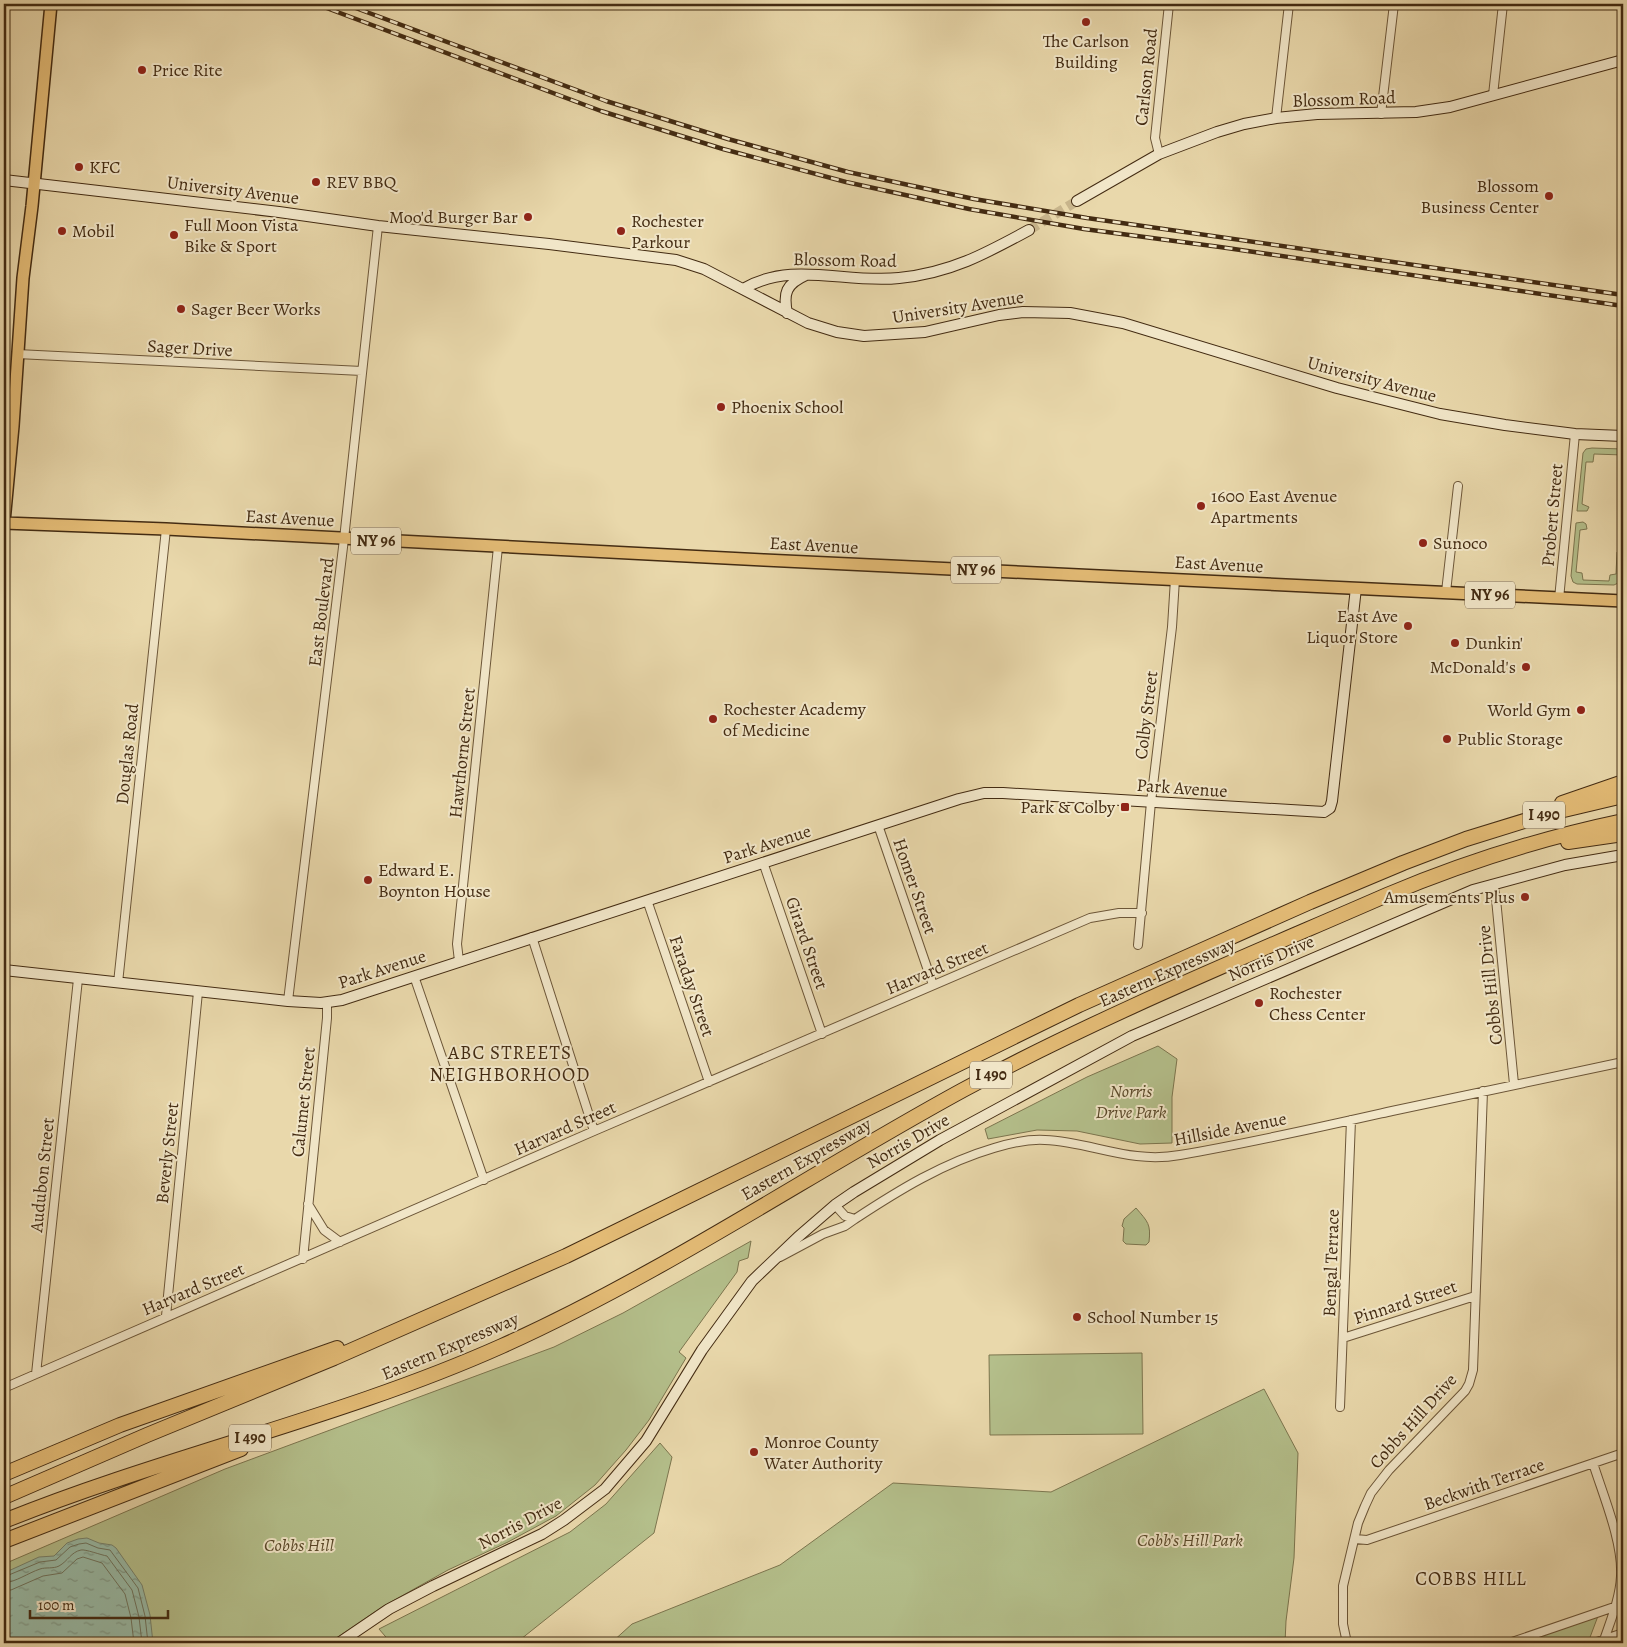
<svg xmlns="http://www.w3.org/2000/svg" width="1627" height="1647" font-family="Alegreya,serif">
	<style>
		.green { fill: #b4bf8b; stroke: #7c754e }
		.water { fill: url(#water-ripples); stroke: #76816b }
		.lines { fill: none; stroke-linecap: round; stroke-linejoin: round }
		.shore { stroke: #6e725c; stroke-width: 1 }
		.secondary-tunnel { stroke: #c8b58c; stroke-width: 10; stroke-dasharray: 10 5; stroke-linecap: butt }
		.street-casing { stroke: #6c5638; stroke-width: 10 }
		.secondary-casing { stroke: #432b12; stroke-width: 12 }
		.primary-casing { stroke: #432b12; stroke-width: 14 }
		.highway-casing { stroke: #432b12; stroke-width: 16 }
		.street { stroke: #f1e6c8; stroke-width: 8 }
		.secondary { stroke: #f1e6c8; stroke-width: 10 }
		.primary { stroke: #e4bc76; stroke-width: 11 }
		.highway { stroke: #e4bc76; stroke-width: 14 }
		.rail-casing { stroke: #432b12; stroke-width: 4.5 }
		.rail { stroke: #f1e6c8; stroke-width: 2.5; stroke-dasharray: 8; stroke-linecap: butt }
		.poi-dot { fill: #8f2418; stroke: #f1e6c8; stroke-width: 2 }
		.labels { text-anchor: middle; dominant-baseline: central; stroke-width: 4; stroke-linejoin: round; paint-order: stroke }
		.shield { fill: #f1e6c8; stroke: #776349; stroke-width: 1 }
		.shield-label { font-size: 16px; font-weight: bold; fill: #432b12 }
		.poi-label { font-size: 18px; fill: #432b12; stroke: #f1e6c8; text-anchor: start }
		.street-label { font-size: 18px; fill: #432b12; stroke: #f1e6c8 }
		.park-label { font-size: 18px; font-style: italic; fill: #5a492a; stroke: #f1e6c8 }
		.neighbourhood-label { font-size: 19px; letter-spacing: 1px; fill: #432b12; stroke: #f1e6c8 }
	</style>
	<defs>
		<pattern id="water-ripples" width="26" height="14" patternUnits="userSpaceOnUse" patternTransform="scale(1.25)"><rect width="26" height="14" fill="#98baa6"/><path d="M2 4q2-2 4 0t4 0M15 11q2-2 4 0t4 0" fill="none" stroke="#7e9786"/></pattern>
	</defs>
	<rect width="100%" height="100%" fill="#e9d8ab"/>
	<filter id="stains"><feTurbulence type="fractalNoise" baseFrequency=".004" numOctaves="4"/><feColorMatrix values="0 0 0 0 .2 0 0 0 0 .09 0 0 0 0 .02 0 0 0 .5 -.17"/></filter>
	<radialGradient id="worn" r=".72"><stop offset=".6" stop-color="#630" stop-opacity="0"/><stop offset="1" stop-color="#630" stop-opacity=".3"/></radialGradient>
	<!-- green -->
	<path class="green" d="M1592,448l31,1v6l-29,-1 -1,8h-7l-4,42 7,3 -2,4h-10l6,-58 3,-4z
		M1583,522l3,2 1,5 -7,1 -4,42 6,1 1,7 26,1 1,-6 6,-1 1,-22 3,-1 -2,32 -4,2 -37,-1 -4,-2 -2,-6 5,-53z
		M1158,1046l19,13 -5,38v46l-32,1 -63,-13 -40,-1 -49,9 -3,-10 102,-52z
		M1136,1208c12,14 15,16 13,34l-3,3 -20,-1 -3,-3 1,-13 -2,-2 2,-7z
		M751,1241l-3,17 -9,3 -2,11 -58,80 7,6 -37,62 -23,30 -31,35 -39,31 -48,26 -60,28 -66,37 -53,36h-325v-79l221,-95 329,-122 69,-34z
		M1142,1353l1,81 -153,1 -1,-80z
		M1264,1389l34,64 -4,105 -8,63 -1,22h-674l21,-19 148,-59 113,-82 158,9z
		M660,1443l12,14 -18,76 -138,110h-125l-12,-14 191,-97 36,-28z
		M1598,1616l-9,24 -10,3h-59z"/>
	<!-- water -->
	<path class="water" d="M87,1538l12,5 13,2 4,3 26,37 8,30 3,28h-149v-70l35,-16 15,-1 13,-13 11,-4z"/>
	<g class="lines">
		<!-- shore -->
		<path class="shore" d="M4,1577l36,-15 16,-2 14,-13 9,-3 7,-1 12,5 12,2 28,38 7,28 3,27
			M4,1583c12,-1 24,-10 36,-14 6,-2 13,0 19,-3 9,-5 12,-14 22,-16 4,-1 20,5 26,6l25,34 7,27 3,26
			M4,1590h7l32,-14 19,-3 15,-14 6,-2 19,6 23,31 6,24 3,25"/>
		<!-- secondary-tunnel -->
		<path class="secondary-tunnel" d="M1029,230l48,-29"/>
		<!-- street casing -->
		<g class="street-casing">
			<path id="street" d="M1493,95l10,-91
				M1381,114l13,-110
				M1276,118l13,-114
				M1159,154l-4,-16 14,-134
				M17,354l345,17
				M1446,592l12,-106
				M1559,599l16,-165
				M878,825l55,160
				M763,862l59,172
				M1493,884l3,15 18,185
				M647,900l62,182
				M532,937l62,194
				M1138,945l13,-143 21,-175 3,-48
				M459,961l-2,-17 41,-397
				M414,976l70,204
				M118,983l48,-454
				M288,1001l56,-462 34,-313
				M308,1204l16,26 16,12
				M835,1205l10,11 10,3c44,-29 88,-56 139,-71 16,-5 34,-9 51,-8 47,2 84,24 135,15 71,-12 141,-28 212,-44 77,-17 154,-33 231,-49
				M780,1257l43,-23 22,-8 10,-7
				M303,1259l24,-241v-15
				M166,1316l32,-324
				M1343,1338l132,-42
				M36,1374l42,-395
				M4,1388l590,-257 496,-213 29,-5h23
				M1340,1407l11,-287
				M1593,1463c10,32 30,79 28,113 -1,23 -11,46 -18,67
				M1355,1539l12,1 256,-87
				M1347,1643l-4,-19v-38l15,-63 7,-17 6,-13 18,-23 76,-79 4,-7 4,-14 10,-279
				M1509,1643l114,-39
				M1594,1643l29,-10"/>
		</g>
		<!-- secondary casing -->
		<g class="secondary-casing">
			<path id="secondary" d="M4,180l275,32 99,14 171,18 127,16 28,9 104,54 29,9 27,4 61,-4 74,-17 24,-3 47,1 53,10 214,65 103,26 65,11 70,9 48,2
				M1077,201l82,-47 58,-22 27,-8 32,-6 41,-4 99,-2 34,-5 173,-47
				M743,289c49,-29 102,-5 156,-11 51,-5 86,-24 130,-48
				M787,313c-4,-20 -1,-29 19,-38
				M4,970l284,31 33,2 21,-3 617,-201 25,-6h19l321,19 6,-4 2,-7 24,-213
				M339,1643l50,-34 44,-23 109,-52 22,-14 41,-31 41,-48 56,-91 50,-69 46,-44 37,-32 19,-13 86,-52 192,-104 341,-146 92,-25 58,-10"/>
		</g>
		<!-- primary casing -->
		<g class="primary-casing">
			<path id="primary" d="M4,522l9,-96 10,-148 9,-72 19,-202
				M4,523l162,6 598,31 859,41"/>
		</g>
		<!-- highway casing -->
		<g class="highway-casing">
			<path id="highway" d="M1562,803l61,-21
				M1568,842l55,-8
				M4,1474l116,-49 217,-77
				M4,1497l143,-62 187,-77 232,-102 513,-251 231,-103 93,-39 63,-24 81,-25 76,-18
				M4,1521c163,-66 337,-103 498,-175 160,-72 307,-172 461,-256 137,-74 282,-133 424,-195 76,-32 155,-57 236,-74
				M4,1541l237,-92"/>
		</g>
		<!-- street -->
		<use href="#street" class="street"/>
		<!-- secondary -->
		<use href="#secondary" class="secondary"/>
		<!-- primary -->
		<use href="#primary" class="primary"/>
		<!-- highway -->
		<use href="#highway" class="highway"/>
		<!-- rail casing -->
		<g class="rail-casing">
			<path id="rail" d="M316,4l285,107 122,38 123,33 123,27 115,20 136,18 403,59
				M345,4l261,97 122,38 120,33 126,27 113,19 536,77"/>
		</g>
		<!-- rail -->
		<use href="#rail" class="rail"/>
	</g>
	<!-- markers -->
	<g class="poi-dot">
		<circle cx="1086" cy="22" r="5"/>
		<circle cx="142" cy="70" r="5"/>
		<circle cx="79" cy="167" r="5"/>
		<circle cx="316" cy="182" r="5"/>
		<circle cx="1549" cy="196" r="5"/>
		<circle cx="528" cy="217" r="5"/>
		<circle cx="62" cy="231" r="5"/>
		<circle cx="621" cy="231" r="5"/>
		<circle cx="174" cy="235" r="5"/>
		<circle cx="181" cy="309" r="5"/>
		<circle cx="721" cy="407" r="5"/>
		<circle cx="1201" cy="506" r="5"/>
		<circle cx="1423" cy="543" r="5"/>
		<circle cx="1408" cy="626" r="5"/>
		<circle cx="1455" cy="643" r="5"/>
		<circle cx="1526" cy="667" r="5"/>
		<circle cx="1581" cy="710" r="5"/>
		<circle cx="713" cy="719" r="5"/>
		<circle cx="1447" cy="739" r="5"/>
		<rect x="1120" y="802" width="10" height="10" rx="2.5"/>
		<circle cx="368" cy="880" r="5"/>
		<circle cx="1525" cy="897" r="5"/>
		<circle cx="1259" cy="1003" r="5"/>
		<circle cx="1077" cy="1317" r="5"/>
		<circle cx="754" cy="1452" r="5"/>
	</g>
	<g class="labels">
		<!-- shield labels -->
		<g class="shield">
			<rect x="351" y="527.5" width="50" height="27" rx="4"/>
			<rect x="951" y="556.5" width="50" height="27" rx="4"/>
			<rect x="1465" y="581.5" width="50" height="27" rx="4"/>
			<rect x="1523" y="801.5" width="42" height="27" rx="4"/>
			<rect x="970" y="1061.5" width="42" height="27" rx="4"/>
			<rect x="229" y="1424.5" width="42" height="27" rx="4"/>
		</g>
		<g class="shield-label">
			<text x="376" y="541">NY 96</text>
			<text x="976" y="570">NY 96</text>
			<text x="1490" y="595">NY 96</text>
			<text x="1544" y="815">I 490</text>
			<text x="991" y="1075">I 490</text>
			<text x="250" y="1438">I 490</text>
		</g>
		<!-- poi labels -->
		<g class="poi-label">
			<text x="1086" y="41" text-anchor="middle">The Carlson<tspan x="1086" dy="21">Building</tspan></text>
			<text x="152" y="70">Price Rite</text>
			<text x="89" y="167">KFC</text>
			<text x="326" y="182">REV BBQ</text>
			<text x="1539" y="186" text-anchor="end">Blossom<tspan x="1539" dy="21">Business Center</tspan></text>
			<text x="518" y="217" text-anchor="end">Moo'd Burger Bar</text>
			<text x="631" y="221">Rochester<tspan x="631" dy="21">Parkour</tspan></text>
			<text x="184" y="225">Full Moon Vista<tspan x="184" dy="21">Bike &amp; Sport</tspan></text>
			<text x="72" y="231">Mobil</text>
			<text x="191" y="309">Sager Beer Works</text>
			<text x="731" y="407">Phoenix School</text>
			<text x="1211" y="496">1600 East Avenue<tspan x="1211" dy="21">Apartments</tspan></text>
			<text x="1433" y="543">Sunoco</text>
			<text x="1398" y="616" text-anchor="end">East Ave<tspan x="1398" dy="21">Liquor Store</tspan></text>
			<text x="1465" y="643">Dunkin'</text>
			<text x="1516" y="667" text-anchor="end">McDonald's</text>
			<text x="723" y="709">Rochester Academy<tspan x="723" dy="21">of Medicine</tspan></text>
			<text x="1571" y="710" text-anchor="end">World Gym</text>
			<text x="1457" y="739">Public Storage</text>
			<text x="1115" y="807" text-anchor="end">Park &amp; Colby</text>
			<text x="378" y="870">Edward E.<tspan x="378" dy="21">Boynton House</tspan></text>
			<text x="1515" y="897" text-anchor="end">Amusements Plus</text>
			<text x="1269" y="993">Rochester<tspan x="1269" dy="21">Chess Center</tspan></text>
			<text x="1087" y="1317">School Number 15</text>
			<text x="764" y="1442">Monroe County<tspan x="764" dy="21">Water Authority</tspan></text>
		</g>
		<!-- street labels -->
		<g class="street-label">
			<text transform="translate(1146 77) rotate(-84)">Carlson Road</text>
			<text transform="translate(1344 99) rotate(-2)">Blossom Road</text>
			<text transform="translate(233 190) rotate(7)">University Avenue</text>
			<text transform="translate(845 260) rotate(1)">Blossom Road</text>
			<text transform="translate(958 307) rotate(-9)">University Avenue</text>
			<text transform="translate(190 348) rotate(3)">Sager Drive</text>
			<text transform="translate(1372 379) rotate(15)">University Avenue</text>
			<text transform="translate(1552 515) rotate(-85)">Probert Street</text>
			<text transform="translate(290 518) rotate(3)">East Avenue</text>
			<text transform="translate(814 545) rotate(3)">East Avenue</text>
			<text transform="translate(1219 564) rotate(3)">East Avenue</text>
			<text transform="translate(321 612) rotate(-83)">East Boulevard</text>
			<text transform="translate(1146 715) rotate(-83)">Colby Street</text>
			<text transform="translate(462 753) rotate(-84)">Hawthorne Street</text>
			<text transform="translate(127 754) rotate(-84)">Douglas Road</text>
			<text transform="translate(1182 788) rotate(4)">Park Avenue</text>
			<text transform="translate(767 844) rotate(-18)">Park Avenue</text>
			<text transform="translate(915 886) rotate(71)">Homer Street</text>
			<text transform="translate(807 943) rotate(71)">Girard Street</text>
			<text transform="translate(1271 958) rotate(-23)">Norris Drive</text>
			<text transform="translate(937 968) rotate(-23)">Harvard Street</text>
			<text transform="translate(382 969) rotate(-18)">Park Avenue</text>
			<text transform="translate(1167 972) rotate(-24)">Eastern Expressway</text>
			<text transform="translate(1490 985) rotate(-96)">Cobbs Hill Drive</text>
			<text transform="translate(692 986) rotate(71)">Faraday Street</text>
			<text transform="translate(303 1102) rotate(-84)">Calumet Street</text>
			<text transform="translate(565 1128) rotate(-24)">Harvard Street</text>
			<text transform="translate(1230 1129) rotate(-11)">Hillside Avenue</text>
			<text transform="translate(908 1141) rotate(-30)">Norris Drive</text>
			<text transform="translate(167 1153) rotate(-84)">Beverly Street</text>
			<text transform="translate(806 1159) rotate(-30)">Eastern Expressway</text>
			<text transform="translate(42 1175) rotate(-84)">Audubon Street</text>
			<text transform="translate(1331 1263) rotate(-88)">Bengal Terrace</text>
			<text transform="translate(193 1289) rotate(-23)">Harvard Street</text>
			<text transform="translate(1405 1302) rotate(-18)">Pinnard Street</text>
			<text transform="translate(450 1346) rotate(-23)">Eastern Expressway</text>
			<text transform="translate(1413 1421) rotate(-48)">Cobbs Hill Drive</text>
			<text transform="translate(1484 1484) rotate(-19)">Beckwith Terrace</text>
			<text transform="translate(520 1523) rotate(-28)">Norris Drive</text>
		</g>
		<!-- park labels -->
		<g class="park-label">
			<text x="1131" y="1091">Norris<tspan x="1131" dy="21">Drive Park</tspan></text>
			<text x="1190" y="1540">Cobb's Hill Park</text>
			<text x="299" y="1545">Cobbs Hill</text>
		</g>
		<!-- neighbourhood labels -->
		<g class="neighbourhood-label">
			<text x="510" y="1053">ABC STREETS<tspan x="510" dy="22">NEIGHBORHOOD</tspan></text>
			<text x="1471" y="1579">COBBS HILL</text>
		</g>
	</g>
	<!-- margin -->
	<rect width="1627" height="1647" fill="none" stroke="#e9d8ab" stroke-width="20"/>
	<rect x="5" y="5" width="1617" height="1637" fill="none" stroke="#432b12" stroke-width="2.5"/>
	<rect x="10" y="10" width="1607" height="1627" fill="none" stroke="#432b12"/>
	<!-- scale -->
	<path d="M30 1610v8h138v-8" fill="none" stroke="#432b12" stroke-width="2.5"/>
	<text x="38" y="1610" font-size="15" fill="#432b12" stroke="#f1e6c8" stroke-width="4" paint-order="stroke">100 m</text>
	<rect width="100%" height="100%" filter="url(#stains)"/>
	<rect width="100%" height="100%" fill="url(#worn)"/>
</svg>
